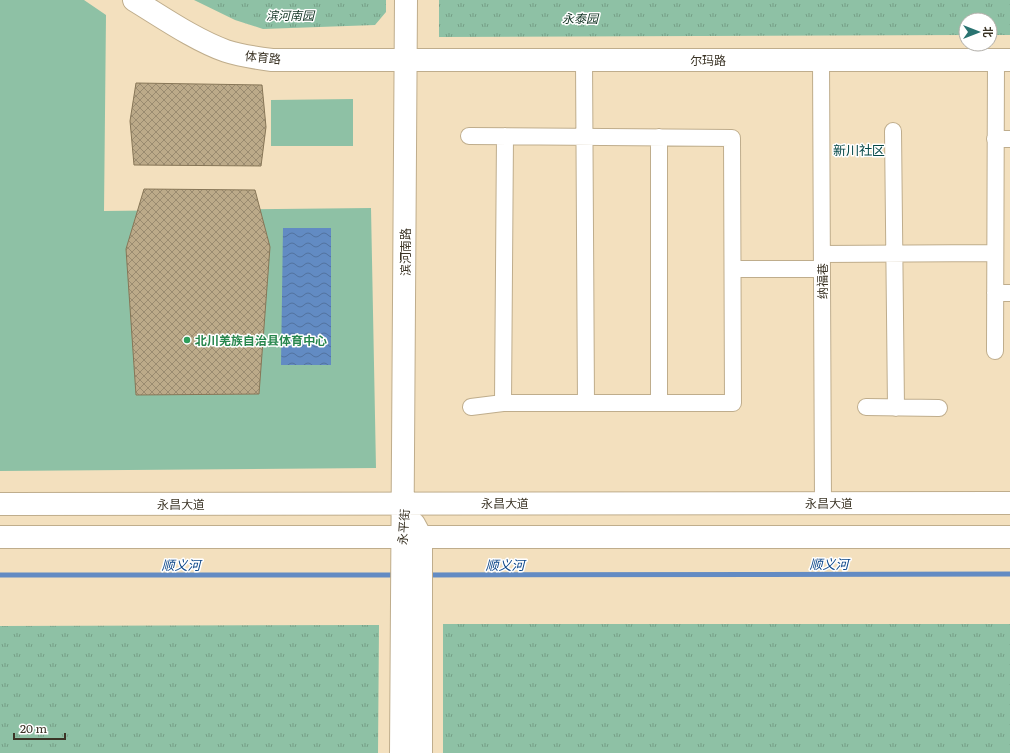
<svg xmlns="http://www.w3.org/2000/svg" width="1010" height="753" font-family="Literata,'Noto Sans SC',serif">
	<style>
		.grass { fill: url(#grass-tufts) }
		.pitch { fill: #8ec1a5 }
		.water { fill: url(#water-waves) }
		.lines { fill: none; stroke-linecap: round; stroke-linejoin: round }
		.stream { stroke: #628bc3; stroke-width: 5 }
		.building { fill: url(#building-cross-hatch); stroke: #877657 }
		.street-casing { stroke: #bfad8c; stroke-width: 18 }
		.secondary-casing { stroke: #bfad8c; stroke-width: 24 }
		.street { stroke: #fff; stroke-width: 16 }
		.secondary { stroke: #fff; stroke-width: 22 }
		.leisure-dot { fill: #2e9e5b; stroke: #fff; stroke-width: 1.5 }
		.labels { text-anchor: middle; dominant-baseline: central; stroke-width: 3; stroke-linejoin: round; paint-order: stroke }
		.park-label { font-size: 12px; font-style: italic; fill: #0f3121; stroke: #fff }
		.street-label { font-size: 12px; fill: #3b3426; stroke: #fff }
		.leisure-label { font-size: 12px; font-weight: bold; fill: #27864d; stroke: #fff; text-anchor: start }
		.neighbourhood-label { font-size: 13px; fill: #044746; stroke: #fff }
		.water-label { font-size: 13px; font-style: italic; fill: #0a4588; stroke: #fff }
	</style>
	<defs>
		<pattern id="grass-tufts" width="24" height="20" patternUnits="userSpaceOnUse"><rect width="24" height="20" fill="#8ec1a5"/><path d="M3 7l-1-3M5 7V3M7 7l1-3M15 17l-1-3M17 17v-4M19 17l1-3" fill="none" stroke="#759e86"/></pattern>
		<pattern id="water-waves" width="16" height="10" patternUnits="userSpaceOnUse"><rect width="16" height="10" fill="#628bc3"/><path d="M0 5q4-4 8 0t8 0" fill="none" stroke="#52729e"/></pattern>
		<pattern id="building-cross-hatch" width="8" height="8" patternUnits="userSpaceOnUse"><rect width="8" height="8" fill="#bcaa89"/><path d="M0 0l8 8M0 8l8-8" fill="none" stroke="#9a8b70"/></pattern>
	</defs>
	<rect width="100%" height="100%" fill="#f3e0be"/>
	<!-- grass -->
	<path class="grass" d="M194,0h192v12l-11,13 -112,4 -28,-9z
		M439,0h571v35h-20v-15h-24v15l-527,2z
		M443,624h567v129h-567z
		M379,625l-1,128h-378v-127z"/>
	<!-- pitch -->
	<path class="pitch" d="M0,0h84l22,15 -2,196 267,-3 5,260 -376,3z
		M353,99v47h-82v-46z"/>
	<!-- water -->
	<path class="water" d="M283,228h48v137h-50z"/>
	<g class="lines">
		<!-- stream -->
		<path class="stream" d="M0,575h397
			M425,575l585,-1"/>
	</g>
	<!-- building -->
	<path class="building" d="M136,83l126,2 4,42 -5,39 -127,-1 -4,-44z
		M144,189l111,1 15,57 -11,147 -123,1 -10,-146z"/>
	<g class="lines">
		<!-- street casing -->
		<g class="street-casing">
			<path id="street" d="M584,60l2,343
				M821,60l2,443
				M893,131l3,277
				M469,136l263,2 1,265h-230l2,-267
				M659,137v266
				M995,139h15
				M822,254l173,-1
				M733,269h89
				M995,293h15
				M995,351l1,-291
				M471,407l32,-4
				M866,407l73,1"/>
		</g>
		<!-- secondary casing -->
		<g class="secondary-casing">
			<path id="secondary" d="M134,0c28,17 61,40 92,51 15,5 30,7 46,9h738
				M0,504l1010,-1
				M414,524l7,13v216
				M0,537h1010
				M401,753l5,-753"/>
		</g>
		<!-- street -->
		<use href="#street" class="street"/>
		<!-- secondary -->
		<use href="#secondary" class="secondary"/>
	</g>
	<!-- markers -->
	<circle class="leisure-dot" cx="187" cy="340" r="4"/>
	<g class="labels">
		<!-- park labels -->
		<g class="park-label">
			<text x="290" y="15">滨河南园</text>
			<text x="580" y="18">永泰园</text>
		</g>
		<!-- street labels -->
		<g class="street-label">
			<text transform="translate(263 57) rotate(6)">体育路</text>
			<text x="708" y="60">尔玛路</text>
			<text transform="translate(405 252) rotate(-90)">滨河南路</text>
			<text transform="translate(822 281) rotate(-90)">纳福巷</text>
			<text x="505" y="503">永昌大道</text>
			<text x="829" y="503">永昌大道</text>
			<text x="181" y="504">永昌大道</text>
			<text transform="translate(403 527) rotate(-86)">永平街</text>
		</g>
		<!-- leisure labels -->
		<g class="leisure-label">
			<text x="195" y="340">北川羌族自治县体育中心</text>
		</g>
		<!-- neighbourhood labels -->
		<g class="neighbourhood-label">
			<text x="859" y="149">新川社区</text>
		</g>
		<!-- water labels -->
		<g class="water-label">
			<text x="829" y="563">顺义河</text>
			<text x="181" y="564">顺义河</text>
			<text x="505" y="564">顺义河</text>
		</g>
	</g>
	<!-- north arrow -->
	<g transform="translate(978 32) rotate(90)"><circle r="19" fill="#ffffff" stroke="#b1aea8"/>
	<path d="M0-3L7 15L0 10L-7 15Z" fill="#297371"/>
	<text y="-6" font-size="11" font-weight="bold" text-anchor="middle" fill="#3b3426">北</text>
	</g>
	<!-- scale -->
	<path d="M14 733v6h51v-6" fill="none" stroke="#3b3426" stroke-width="2"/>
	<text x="20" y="733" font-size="12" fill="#3b3426" stroke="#ffffff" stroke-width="3" paint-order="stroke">20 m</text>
</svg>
